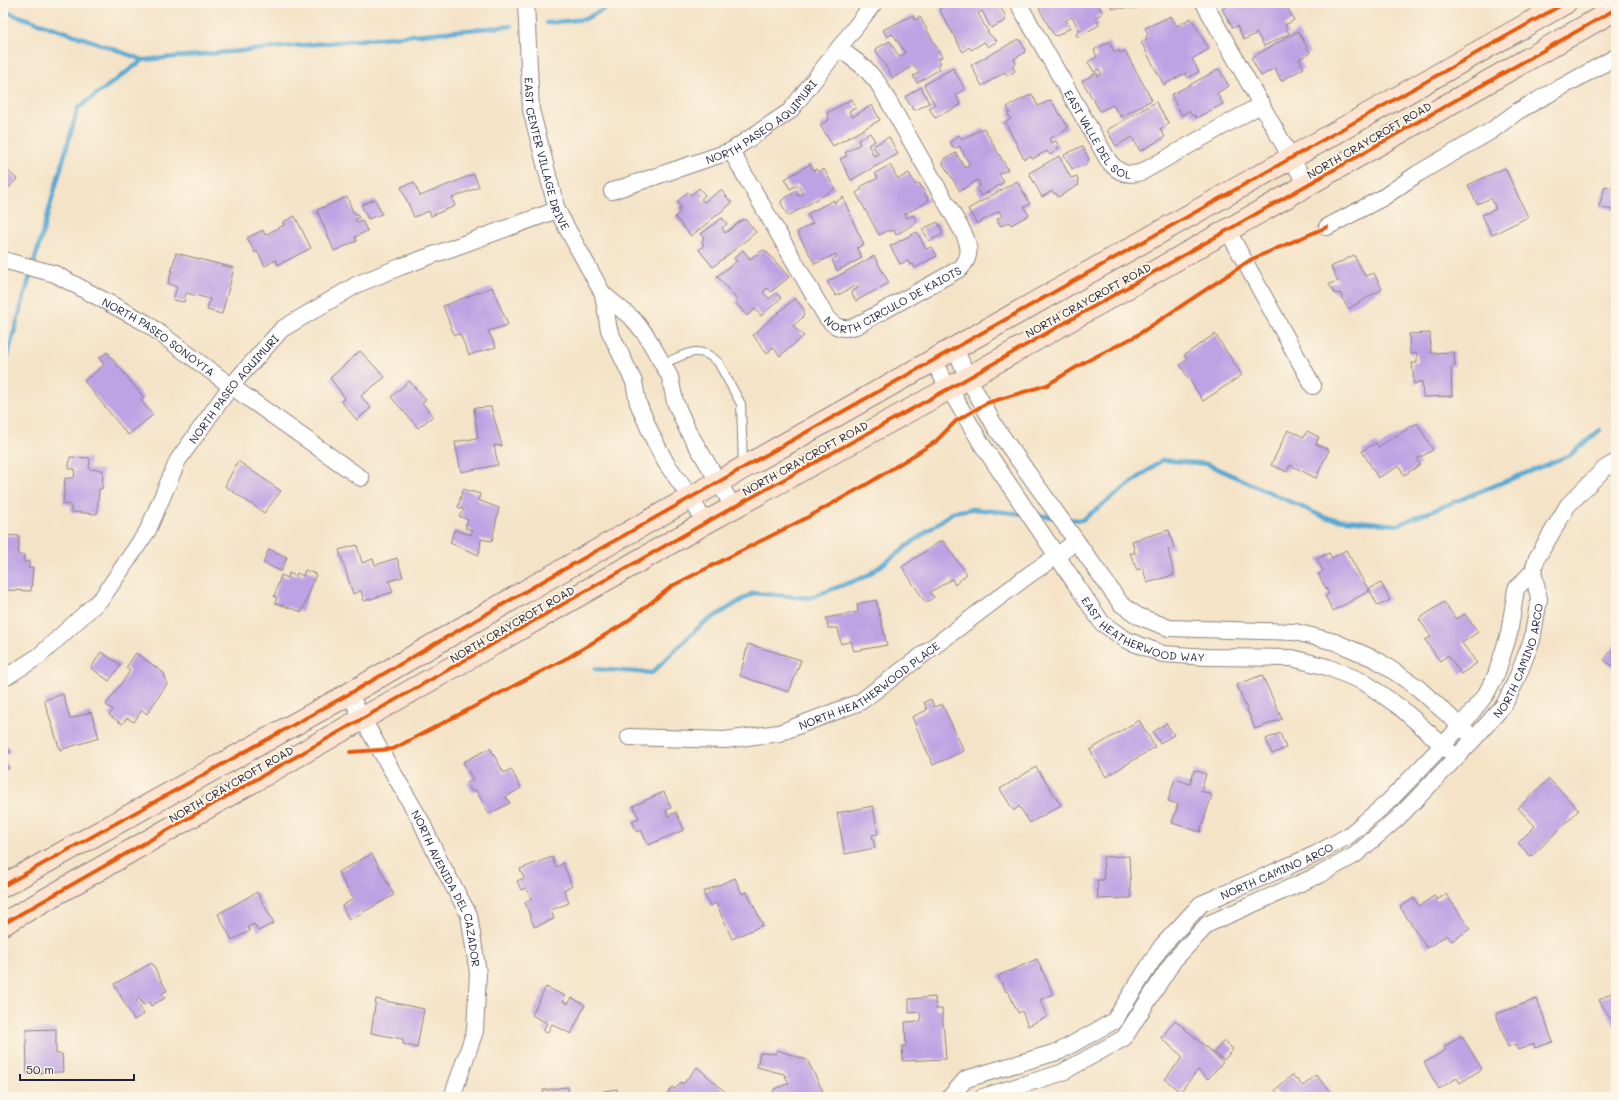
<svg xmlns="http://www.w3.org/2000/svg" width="1619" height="1100" font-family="Mali,sans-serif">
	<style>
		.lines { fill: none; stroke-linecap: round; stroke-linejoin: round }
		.stream { stroke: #57a8d2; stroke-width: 4.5 }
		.building { fill: #bda2e4 }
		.service-casing { stroke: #8b8281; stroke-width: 10 }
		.minor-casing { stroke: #8b8281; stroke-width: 18 }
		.secondary-casing { stroke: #8b8281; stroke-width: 24 }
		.service { stroke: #fff; stroke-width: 8 }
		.minor { stroke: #fff; stroke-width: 16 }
		.secondary { stroke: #fde4d1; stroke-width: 22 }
		.cycleway-casing { stroke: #fcf5e5; stroke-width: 6 }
		.cycleway { stroke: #e8590c; stroke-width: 4 }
		.labels { text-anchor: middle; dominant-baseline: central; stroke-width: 4; stroke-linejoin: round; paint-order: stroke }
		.street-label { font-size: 11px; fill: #22223b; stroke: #fcf5e5 }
	</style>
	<rect width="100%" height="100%" fill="#fcf5e5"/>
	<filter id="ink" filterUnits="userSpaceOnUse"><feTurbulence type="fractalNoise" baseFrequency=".025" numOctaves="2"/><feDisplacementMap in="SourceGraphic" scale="8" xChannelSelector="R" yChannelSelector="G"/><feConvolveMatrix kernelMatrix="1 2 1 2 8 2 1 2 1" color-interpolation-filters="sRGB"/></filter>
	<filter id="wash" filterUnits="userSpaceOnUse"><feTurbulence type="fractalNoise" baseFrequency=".012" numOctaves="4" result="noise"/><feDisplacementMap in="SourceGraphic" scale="16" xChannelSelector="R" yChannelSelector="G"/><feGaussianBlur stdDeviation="0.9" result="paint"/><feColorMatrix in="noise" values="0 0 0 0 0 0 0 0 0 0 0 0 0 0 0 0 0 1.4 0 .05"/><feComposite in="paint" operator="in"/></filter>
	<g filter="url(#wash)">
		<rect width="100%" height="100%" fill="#f4e3c7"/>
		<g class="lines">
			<!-- stream -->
			<path class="stream" d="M3,11l89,30 51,19 368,-34
				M547,23l38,-4 31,-16
				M3,371l75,-263 65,-48
				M1034,515l20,2
				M1066,519l16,1 80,-60 45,4 119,54 71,7 173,-70 30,-25
				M595,669l57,4 49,-48 52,-32 56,5 58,-22 86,-64 19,-3 52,5"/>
		</g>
		<g id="blocks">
			<!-- building -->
			<path class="building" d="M946,3h52l7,12v6l-14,7 -9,-17 -4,2 11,21 8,7 -9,6 -4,-5 -13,8 -2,-3 -6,5 -24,-43 6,-3z
				M1043,3h54l6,10 -7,4 3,8 -21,12 -2,-3 4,-3 -8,-14 -6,3 4,8 -13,8 -4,-2 -13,-24 -1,-4z
				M1111,3h27v5h-27z
				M1231,3h54l9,17 -9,5 4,9 -25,12 -7,-13 -13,7 -7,-14 -4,2 -11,-19z
				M913,15l2,5 5,-3 22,40 -4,2 3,4 -3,2 2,4 -23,14 -4,-7 6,-3 -5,-8 -21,13 -17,-27 1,-3 13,-7 9,16 6,-4 -12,-19 -6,3 -4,-7z
				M1171,16l6,10 14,-8 18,31 -17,10 7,13 -11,6 -3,-5 -21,12 -23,-43 6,-3 -1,-3 2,-2 -3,-6z
				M1298,31l12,22 -11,6 5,9 -23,13 -6,-13 -14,8 -10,-18z
				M1019,39l6,10 -1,4 -10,6 2,5 -4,2 3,5 -8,5 -2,-4 -23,14 -11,-21z
				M1109,42l6,11 3,-3 2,3 5,-2 27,49 -31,17 -8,-12 -13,6 -18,-30 14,-8 2,3 4,-2 -3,-5 -5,3 -6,-10 9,-5 -3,-7z
				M953,68l12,21 -9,6 5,10 -26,13 -6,-10 6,-3 -11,-20z
				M1219,69l10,17 -12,7 6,11 -27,14 -2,-4 -2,2 -3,-5 -7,4 -11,-20z
				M921,87l8,16 -13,7 -3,-1 -8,-12z
				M1032,94l6,12 13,-6 17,27 -2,3 -17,9 2,4 5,-2 3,7 -9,7 -3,-4 -15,8 -2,-3 -6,3 -19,-37 6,-3 -3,-5 2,-1 -3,-6z
				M852,99l4,9 -7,3 3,6 20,-12 8,15 -47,26 -13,-21 9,-5 -2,-7z
				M1156,102l13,22 -9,5 5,8 -25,14 -8,-14 -16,9 -9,-16z
				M984,128l24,42 -9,4 5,8 -23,14 -5,-8 4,-2 -2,-6 -18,11 -17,-27 1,-5 12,-6 9,15 5,-3 -11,-19 -5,3 -4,-7 9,-7 3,4z
				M870,133l5,8 -7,4 6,11 4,-2 -5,-8 16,-9 9,17 -47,26 -11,-21 7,-3 -2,-3 15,-9 -2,-4z
				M1082,146l7,13 -3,6 -14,4 -8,-14z
				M1059,156l12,22 6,-2 2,9 -21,12 -2,-4 -2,1 -2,-3 -10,6 -13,-24z
				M810,164l4,7 2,-2 2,3 6,-3 11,20 -47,27 -7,-13 1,-3 13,-8 3,4 5,-2 -5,-9 -8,4 -5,-10z
				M890,165l8,14 11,-6 7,12 3,-2 10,18 -24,13 2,4 6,-3 4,7 -21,13 -2,-5 -4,2 -1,-2 -10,5 -23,-42 6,-4 -2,-2 18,-9 -3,-5z
				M3,166l14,13 -14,15z
				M1505,168l23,49 -36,18 -10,-20 14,-6 -5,-11 -14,6 -9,-19z
				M474,174l5,13 -27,11 3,8 -24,10 -2,-5 -15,6 -13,-30 13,-5 6,14z
				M1017,181l13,23 -6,3 5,8 -18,10 -1,-3 -9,4 -4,-7 5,-3 -3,-5 -22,13 -9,-15z
				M1605,186l11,3v22l-17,-4z
				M699,188l6,7 -4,4 3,3 17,-12 11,13 -41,33 -16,-19 5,-5 -2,-3 3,-2 -4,-5 11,-10 3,3z
				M347,197l7,17 2,-1 3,5 -4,1 2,3 5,-2 5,11 -12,6 2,4 -23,10 -17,-41z
				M843,197l11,27 10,20 -7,4 5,10 -25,13 -5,-11 5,-3 -1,-3 -21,10 -18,-32 16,-9 -6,-9 27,-14 1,3z
				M375,199l7,15 -14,5 -7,-14z
				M295,216l16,32 -33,17 -2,-5 -11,6 -8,-15 -2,2 -8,-15 16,-8 2,5 19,-10 -1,-3z
				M722,218l5,6 -5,4 3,5 17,-13h4l10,12 -43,35 -14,-17 5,-5 -2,-2 2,-6 -3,-3z
				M938,222l5,12 -14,7 -7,-12z
				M917,232l9,17 6,-2 5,9 -22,12 -2,-4 -3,1 -2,-4 -8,3 -10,-18z
				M743,250l7,9 13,-9 3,1 23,26 -18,15 -3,-4 -5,4 6,7 7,-6 5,5 -20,18 -6,-7 -8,7 -12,-14 2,-2 -20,-24 20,-15 -3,-3z
				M176,253l58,15 -12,46 -15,-4 3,-11 -24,-6 -2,9 -11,-2 4,-13 -9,-3z
				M1354,255l11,21 9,-3 8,16 -34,20 -8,-16 -5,1 -6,-10 9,-3 -7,-14z
				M874,256l15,27 -33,18 -5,-9 7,-4 -1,-3 -21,11 -9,-14z
				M492,287l16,38 -20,6 8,16 -27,8 -9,-21 -6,1 -11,-29z
				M795,298l9,12 -1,7 -10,9 11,10 -24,20 -7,-9 -6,7 -14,-19z
				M1430,333l1,20 23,-1 1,14 -4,1 1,29 -29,1 -1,-16 -8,3 -2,-21h5v-10l-7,1 -1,-20z
				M1215,334l27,41 -39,26 -23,-36 7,-6 -3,-4z
				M360,351l25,26 -24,19 10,12 -14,12 -16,-19 4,-3 -15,-20z
				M107,352l37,46 -3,3 12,14 -25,20 -44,-54 20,-16 -5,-7z
				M409,381l17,19 -4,3 11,13 -15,12 -27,-31z
				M491,407l11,39 -8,-1 4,20 -37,7 -6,-30 23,-4 -4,-30z
				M1417,423l16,27 -16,9 3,6 -16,10 -5,-9 -21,12 -16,-27 14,-8 2,4z
				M1288,430l16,7 3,-6 12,6 -3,7 13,6 -13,28 -26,-13 -3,7 -16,-7z
				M70,457l20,1 -1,11 14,1 -1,19h-3l-2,25 -26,-2v-7l-8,-1 2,-26h9l1,-9h-6z
				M238,461l43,30 -17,22 -39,-27z
				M463,489l17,5 -2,6 21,8 -7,33 -11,-2 -2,16 -29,-12 4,-13 17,5 1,-5 -7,-2 3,-8 -9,-4 5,-6 -6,-3z
				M1169,530l5,18 -6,1 6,26 -27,8 -4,-15 -6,2 -7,-17h5l-3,-12z
				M3,535l16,1 -1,19h6v7l5,-1v8l4,-2 -2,24 -28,-1z
				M942,540l25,34 -12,11 -3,-6 -22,13 4,5 -8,6 -24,-36z
				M357,545l5,18 11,-4 2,6 22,-7 6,19 -14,4 4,11 -29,9 -3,-10 -8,3 -14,-44z
				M269,549l18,8 -6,14 -18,-8z
				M1346,550l23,41 -36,20 -8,-15 4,-2 -11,-20 5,-3 -6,-12 12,-6 3,5z
				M305,570l11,4 -14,38 -27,-9 2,-6h-3l7,-22 7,3 1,-5 7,3 1,-3 6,3z
				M1381,583l9,17 -12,6 -9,-17z
				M876,600l11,45 -33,6 -3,-10 -10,3 -3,-16h-10l-2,-10 32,-6 -1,-8z
				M1444,602l12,17 9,-5 13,18 -16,11 15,20 -16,11 -13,-19 -8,6 -15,-21 6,-3 -12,-18z
				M748,644l53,16 -12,32 -49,-16z
				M1616,644v25l-12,-9z
				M101,652l20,13 -12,16 -18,-13z
				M136,653l28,20 3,11 -20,30 -5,-4 -8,12 -7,-4 -5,6 -13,-9 4,-5 -7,-5 24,-34 -4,-3z
				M1262,675l20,44 -27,10 -18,-44z
				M63,694l7,25 21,-7 8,26 -39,12 -16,-50z
				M931,699l3,8 8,-3 22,47 -31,14 -21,-48 15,-7 -3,-8z
				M1139,720l16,27 -49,30 -16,-27z
				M1166,723l8,12 -14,8 -7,-11z
				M1280,733l6,15 -14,6 -6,-15z
				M3,740l8,12 -8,5z
				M490,748l14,25 7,-4 10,19 -15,9 4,6 -21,11 -13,-24 -4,2 -5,-9 6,-3 -10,-18z
				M3,758l6,10 -6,4z
				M1036,767l25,38 -31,18 -11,-17 -5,5 -14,-22z
				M1194,770l12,4 -5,17 11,4 -12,37 -28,-9 6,-19 -10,-3 7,-22 15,5z
				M1549,779l30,31 -48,47 -13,-14 17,-17 -17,-18z
				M664,792l7,16 -5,2 2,6 8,-4 8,18 -36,15 -7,-15 -4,2 -5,-11 7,-3 -6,-12z
				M873,806l5,28 -6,1 3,13 -30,6 -8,-41z
				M372,854l22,41 -45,25 -7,-14 11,-7 -15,-27z
				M1129,856l2,42 -33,1 -1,-19h7l-1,-23z
				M552,857l4,11 7,-5 9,23 -8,4 5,13 -18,7 3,9 -20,8 -9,-25 6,-3 -5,-11 -5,2 -4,-9 7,-3 -4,-9z
				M735,878l7,16 5,-2 16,33 -31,14 -16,-36 -6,3 -7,-14z
				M257,892l17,31 -16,8 -4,-7 -6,3 2,4 -18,9 -14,-26z
				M1446,894l24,35 -18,12 -5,-6 -20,13 -27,-41 14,-9 5,8 15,-10 3,4z
				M1037,959l16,35 -13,6 7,17 -19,9 -6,-15 -4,2 -10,-22 -2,1 -8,-16z
				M152,963l15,28 -5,2 3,5 -14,8 -2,-4 -6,3 -4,-7 -3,2 8,14 -10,6 -20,-36z
				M546,987l19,9 -2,5 5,3 4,-6 13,7 -14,29 -19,-10 -5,9 -4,-2 4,-8 -15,-8z
				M1616,990v38l-17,-28z
				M935,997l1,12h6l4,50 -43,2 -1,-15h4l-1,-24 16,-1 -1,-9 -11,1v-14z
				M376,999l48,10 -7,39 -14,-4v-5l-32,-6z
				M1537,999l16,43 -18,6 -1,-4 -16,6 -3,-6 -7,3 -12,-33z
				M1175,1020l48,42 -15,17 -10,-9 -18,22 -15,-13 18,-22 -22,-19z
				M56,1029v25h6l1,18 -36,1 -1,-43z
				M1462,1036l20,33 -22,14 -3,-5 -18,11 -15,-26 22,-13 -2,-3z
				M1224,1041l9,8 -9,11 -10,-8z
				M777,1050l30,10 19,37h-50l-3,-7 16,-7 -5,-9 -27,-7 3,-14 15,1z
				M697,1067l34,30h-60l-4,-3 5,-7 3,2 6,-7 2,2z
				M1292,1075l11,11 13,-11 20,22h-55l-6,-7z
				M568,1087l1,10h-25l-1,-7z
				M617,1089l1,8h-28l13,-3 1,-3z"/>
		</g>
	</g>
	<g filter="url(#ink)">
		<use href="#blocks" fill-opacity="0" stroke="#8b8281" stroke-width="1"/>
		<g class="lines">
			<!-- service casing -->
			<g class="service-casing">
				<path id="service" d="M663,364c21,-9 35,-21 55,-2l23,42 2,62"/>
			</g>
			<!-- minor casing -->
			<g class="minor-casing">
				<g id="minor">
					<path id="s1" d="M526,3l5,107 26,100 46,84 6,36 25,52 4,21 14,33 14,27 25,35 14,25"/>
					<path id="s2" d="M1018,3l90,157c9,12 19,17 34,12l120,-68"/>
					<path d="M1204,3l103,183"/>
					<path id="s3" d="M731,151l94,164c8,12 17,16 31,11l105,-58c10,-12 9,-21 3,-34l-86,-151 -13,-15 -26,-20"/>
					<path id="s4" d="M612,191l119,-40 59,-40 84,-108"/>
					<path d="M1327,227l57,-30 33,-23 74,-43 27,-20 98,-54"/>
					<path d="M1228,231l85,155"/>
					<path id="s5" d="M3,260l52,14 91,49 85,63 130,92"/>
					<path d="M603,294l30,25 13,16 24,42 5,25 13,29 46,77"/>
					<path d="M955,348l13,30 28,50 125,176 17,12 31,12 126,4 40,10 42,18 40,27 50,45"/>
					<path id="s6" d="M933,361l48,82 121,180 24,17 37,14 44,3 85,1 35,9 37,15 37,26 48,43"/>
					<path id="s7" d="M3,679l36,-23 63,-58 46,-68 30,-70 53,-74 51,-57 76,-45 42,-17 157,-57"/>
					<path id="s8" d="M349,694l31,56 41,71 17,37 31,57 9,58 -3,58 -23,66"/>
					<path id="s9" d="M629,737l96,3 54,-7 81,-31 170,-128 27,-18 19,-15"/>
					<path id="s10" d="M950,1097l16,-18 94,-28 54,-30 47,-74 40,-43 115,-50 32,-18 40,-34 73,-76 25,-32 10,-19 13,-41 7,-45 17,-18 4,-13 31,-53 36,-36 12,-7"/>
					<path id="s11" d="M983,1097l78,-24 63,-35 50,-78 34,-36 111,-49 36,-20 43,-37 76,-79 30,-34 11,-22 17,-43 7,-41 -6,-28"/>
				</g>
			</g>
			<!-- secondary casing -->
			<g class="secondary-casing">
				<path id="secondary" d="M3,886l346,-192 189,-110 1027,-581
					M3,924l702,-401 263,-145 648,-369"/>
			</g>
			<!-- service -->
			<use href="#service" class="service"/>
			<!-- minor -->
			<use href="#minor" class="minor"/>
			<!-- secondary -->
			<use href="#secondary" class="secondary"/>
			<!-- cycleway casing -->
			<g class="cycleway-casing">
				<path id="cycleway" d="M350,752l43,-3 176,-92 56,-34 47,-37 138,-70 59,-33 66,-41 21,-21 31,-18 60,-18 38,-23 51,-26 116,-77 75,-32
					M3,886l346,-192 189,-110 1027,-581
					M3,924l702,-401 263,-145 648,-369"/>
			</g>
			<!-- cycleway -->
			<use href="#cycleway" class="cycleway"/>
		</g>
	</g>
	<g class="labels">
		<!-- street labels -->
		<g class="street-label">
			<text stroke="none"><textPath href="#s4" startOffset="167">NORTH PASEO AQUIMURI</textPath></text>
			<text stroke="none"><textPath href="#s2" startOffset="155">EAST VALLE DEL SOL</textPath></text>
			<text transform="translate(1369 140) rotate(-30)">NORTH CRAYCROFT ROAD</text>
			<text stroke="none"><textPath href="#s1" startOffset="153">EAST CENTER VILLAGE DRIVE</textPath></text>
			<text stroke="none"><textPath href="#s3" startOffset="268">NORTH CIRCULO DE KAIOTS</textPath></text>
			<text transform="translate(1088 300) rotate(-29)">NORTH CRAYCROFT ROAD</text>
			<text stroke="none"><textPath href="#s5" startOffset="175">NORTH PASEO SONOYTA</textPath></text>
			<text stroke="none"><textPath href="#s7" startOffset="377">NORTH PASEO AQUIMURI</textPath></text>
			<text transform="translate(805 458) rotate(-29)">NORTH CRAYCROFT ROAD</text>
			<text transform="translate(512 624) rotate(-30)">NORTH CRAYCROFT ROAD</text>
			<text stroke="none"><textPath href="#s6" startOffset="352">EAST HEATHERWOOD WAY</textPath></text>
			<text stroke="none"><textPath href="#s11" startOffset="717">NORTH CAMINO ARCO</textPath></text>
			<text stroke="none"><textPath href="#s9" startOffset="253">NORTH HEATHERWOOD PLACE</textPath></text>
			<text transform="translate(231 784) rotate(-30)">NORTH CRAYCROFT ROAD</text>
			<text stroke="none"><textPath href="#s10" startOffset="413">NORTH CAMINO ARCO</textPath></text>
			<text stroke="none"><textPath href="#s8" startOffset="219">NORTH AVENIDA DEL CAZADOR</textPath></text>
		</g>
	</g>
	<!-- margin -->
	<rect width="1619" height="1100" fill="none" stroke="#fcf5e5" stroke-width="16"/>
	<!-- scale -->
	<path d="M20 1074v6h114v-6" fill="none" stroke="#22223b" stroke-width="2"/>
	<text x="26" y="1074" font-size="12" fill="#22223b" stroke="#fcf5e5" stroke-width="3" paint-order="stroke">50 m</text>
</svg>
